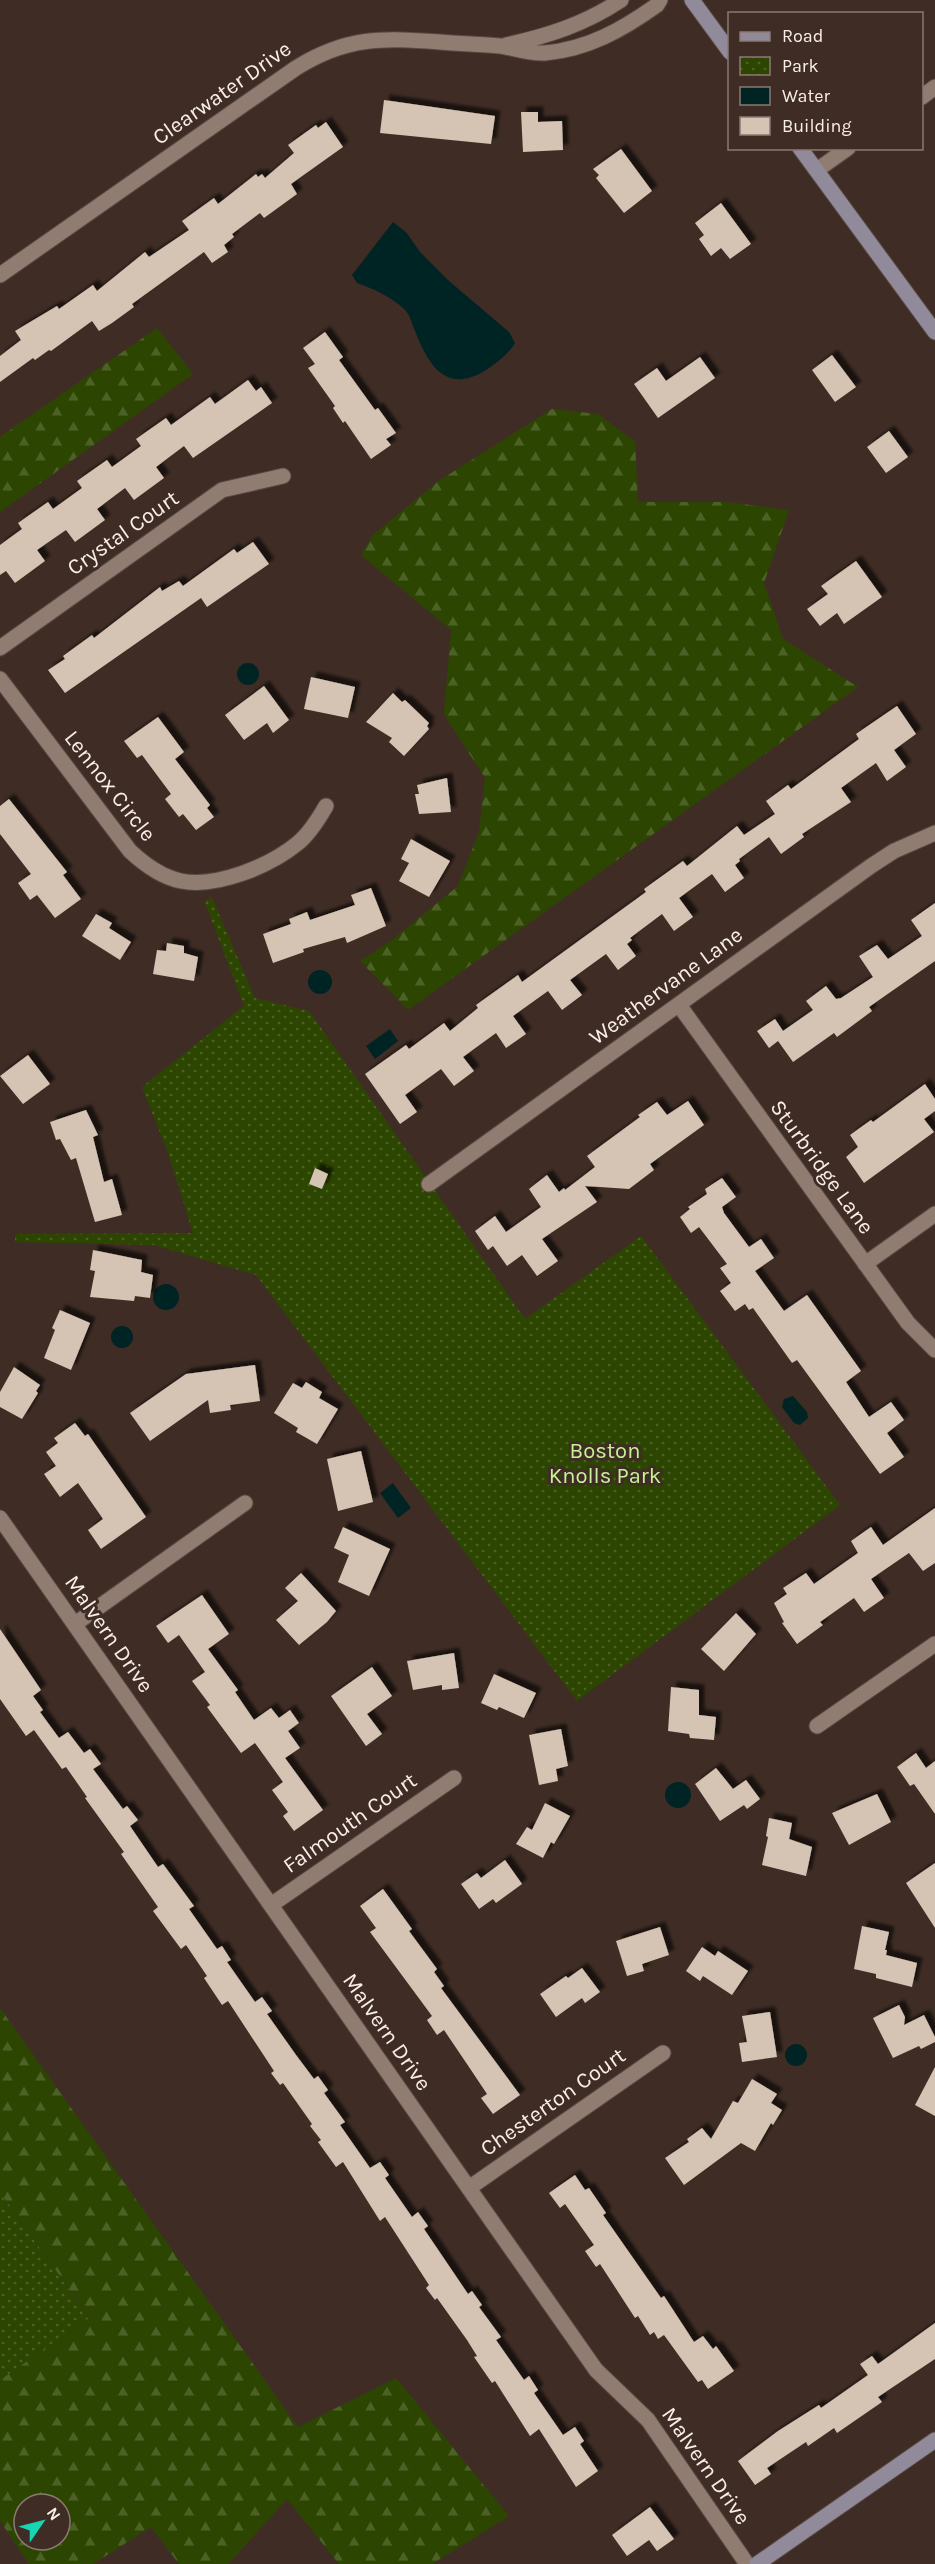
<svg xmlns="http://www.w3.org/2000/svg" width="935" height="2564" font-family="Karla,sans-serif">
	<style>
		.forest { fill: url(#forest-firs); fill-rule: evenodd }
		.park { fill: url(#park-dots) }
		.water { fill: #002324 }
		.building { fill: #d5c3b3; filter: url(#shadow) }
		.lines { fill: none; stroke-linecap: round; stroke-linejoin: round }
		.street-casing { stroke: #584942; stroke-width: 17 }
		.secondary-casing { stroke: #584942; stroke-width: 17 }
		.street { stroke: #917c72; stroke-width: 15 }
		.secondary { stroke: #908a9b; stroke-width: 15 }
		.labels { text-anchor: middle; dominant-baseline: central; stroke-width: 6; stroke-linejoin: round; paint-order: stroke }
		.street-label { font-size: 22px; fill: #faeee9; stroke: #3f2d25 }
		.park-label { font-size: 22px; fill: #c5f393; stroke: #3f2d25 }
	</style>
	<defs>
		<pattern id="forest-firs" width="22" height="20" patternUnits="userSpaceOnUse" patternTransform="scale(1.5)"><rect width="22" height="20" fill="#2c4601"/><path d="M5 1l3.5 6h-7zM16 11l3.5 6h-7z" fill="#4c6126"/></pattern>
		<pattern id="park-dots" width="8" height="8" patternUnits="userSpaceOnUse" patternTransform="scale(1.5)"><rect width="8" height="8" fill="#2c4601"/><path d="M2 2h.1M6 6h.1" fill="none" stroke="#4c6126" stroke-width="1.8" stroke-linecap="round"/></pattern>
		<filter id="shadow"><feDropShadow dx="5.5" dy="-5.5" stdDeviation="1.5" flood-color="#0009"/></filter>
	</defs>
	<rect width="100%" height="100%" fill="#3f2d25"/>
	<!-- forest -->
	<path class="forest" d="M157,328l36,46 -193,138v-75z
		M552,409l46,5 37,28 3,60h89l62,8 -25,73 19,56 75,48 -450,323 -48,-49 31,-20 67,-55 21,-54 6,-54 -41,-64 7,-84 -90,-75 12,-20 67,-55z
		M0,2008l298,419 98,-49 113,138 -77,48h-93l-52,-65 -59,65h-49l-28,-37 -58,37h-64l-29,-43v-141l89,-63 -89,-125zM24,2504h36v36h-36z"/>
	<!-- park -->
	<path class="park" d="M212,898l43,100 54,13 216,308 116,-83 199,269 -263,196 -321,-426 -102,-30 -139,-3v-8l178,-1 -25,-80 -26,-66 102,-81 -40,-106z
		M0,2192l89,126 -89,62z"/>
	<!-- water -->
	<path class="water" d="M393,222l13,10 14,20 29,29 60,51 6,11c-6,11 -23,24 -34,30 -38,20 -54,-12 -66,-42 -3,-7 -5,-16 -10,-21 -13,-13 -31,-21 -48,-27l-5,-8z
		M237 674a11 11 0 1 1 22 0a11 11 0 1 1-22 0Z
		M308 982a12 12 0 1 1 24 0a12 12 0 1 1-24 0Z
		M390,1029l8,12 -23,18 -9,-13z
		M153 1297a13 13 0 1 1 26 0a13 13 0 1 1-26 0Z
		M111 1337a11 11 0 1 1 22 0a11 11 0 1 1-22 0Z
		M793,1396l14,16 1,6 -8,7 -6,-2 -12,-16 2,-8z
		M393,1483l18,25 -13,10 -18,-25z
		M665 1795a13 13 0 1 1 26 0a13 13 0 1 1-26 0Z
		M785 2055a11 11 0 1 1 22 0a11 11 0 1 1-22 0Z"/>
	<!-- building -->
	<path class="building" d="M384,100l111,16 -4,28 -111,-11z
		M521,112h17v10l24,-1 1,29 -40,2z
		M326,122l17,25 -52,37 6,10 -33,24 -4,-5 -28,21 2,3 -10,8 4,7 -16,11 -8,-11 -72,52 2,3 -22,16 -13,8 -7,-10 -41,30 -2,-1 -14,10 -2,-2 -33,24v-26l21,-16 -6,-9 42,-25 2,3 34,-24 4,6 48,-39 4,5 40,-27 -7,-9 32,-23 4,6 38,-30 2,3 4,-3 3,4 29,-25 -6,-8 28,-20 2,3z
		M621,149l31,42 -28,22 -28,-35 3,-3 -6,-6z
		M721,203l30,41 -21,15 -9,-11 -10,8 -12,-17 5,-4 -9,-12z
		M325,332l18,25 -4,3 36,50 3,-2 18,25 -10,6 5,6 -20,14 -26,-38 -2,2 -10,-15 2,-2 -27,-38 7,-4 -12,-16z
		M832,355l24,32 -21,15 -23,-32z
		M700,357l15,21 -57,40 -24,-34 23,-16 9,13z
		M248,380l8,11 5,-4 11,16 -79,55 -9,-12 -28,21 8,11 -30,22 -9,-12 -28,21 8,11 -30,22 -9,-12 -29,20 8,11 -30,22 -9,-12 -6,4v-30l22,-16 -4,-6 30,-21 5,7 29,-21 -5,-7 30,-21 5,7 29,-21 -5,-7 30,-21 5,7 39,-28 5,7z
		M889,431l19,26 -22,16 -19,-26z
		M253,542l16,22 -62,43 -6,-9 -136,95 -17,-23 17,-11 -2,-3 29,-21 2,3 66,-51 2,4 17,-10 4,5 51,-37 3,4z
		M856,561l26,36 -38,27 -7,-11 -17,13 -13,-17 21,-15 -7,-8z
		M311,677l44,10 -7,31 -44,-9z
		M264,686l25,34 -16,13 -6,-10 -23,17 -19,-25z
		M393,693l9,9 3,-2 24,23 -2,3 2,3 -25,27 -15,-14 3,-4 -26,-16z
		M897,706l19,28 -22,16 12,17 -19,14 -11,-18 -35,25 10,14 -49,32 2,3 -23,17 -12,-17 -30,22 1,2 -5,4 9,13 -19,14 -13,-18 -33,24 14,19 -19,14 -12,-17 -32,24 2,2 -5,4 9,12 -18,14 -12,-16 -36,26 12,15 -20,15 -14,-19 -35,25 13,18 -20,14 -10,-15 -33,24 11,14 -20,15 -13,-17 -36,26 12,17 -17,12 -35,-50 41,-29 3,4 35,-26 6,8 28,-23 -2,-3 42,-30 4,7 124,-90 -2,-3 39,-28 4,5 50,-40 7,9 31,-21 -9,-13 22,-16 3,4 68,-50 -3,-5z
		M158,717l26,35 -9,7 35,46 -3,3 7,9 -18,13 -13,-16 -4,3 -14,-18 6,-5 -29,-39 -5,3 -13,-17z
		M447,778l4,34 -32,2 -4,-20h4l-2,-9z
		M9,799l58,73 -4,3 18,24 -26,19 -18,-23 -7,5 -12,-17 13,-9 -31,-40v-28z
		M411,839l39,22 -21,36 -30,-16 10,-18 -8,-4z
		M371,888l15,38 -39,17 -2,-6 -42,12 1,3 -31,11 -10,-29 28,-10 -2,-5 18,-7 3,8 45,-15 -4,-10z
		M935,903v58l-66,46 3,4 -35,26 -3,-4 -41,29 -15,-21 -9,7 -12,-17 18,-12 8,12 30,-21 -7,-9 20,-15 10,13 5,-1 32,-21 -14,-21 18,-11 11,14 34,-23 -11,-16z
		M96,914l16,9 -3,5 22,14 -11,18 -38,-24z
		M167,943l17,3v7l14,4 -4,24 -41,-7 4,-24 9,1z
		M28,1055l22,29 -27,20 -23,-28z
		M925,1084l10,15v12l-11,8 10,13 -70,51 -18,-26 12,-10 -8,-12 21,-15 2,2z
		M688,1101l16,24 -54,39 4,6 -25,19 -44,-3 12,16 -55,37 16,22 -21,15 -15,-21 -15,11 -14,-20 -5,4 -13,-19 20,-15 11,16 35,-25 -12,-18 18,-14 12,17 5,-4 1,2 30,-23 -8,-11 53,-39 -2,-2 19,-13 10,13z
		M86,1110l12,25 -5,2 11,45 8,-3 10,36 -27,7 -19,-64 -5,2 -11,-21 -4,1 -6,-18z
		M315,1168l13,6 -6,15 -13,-5z
		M722,1178l14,19 -14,10 2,6 25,34 12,-8 13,19 -19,13 29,40 23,-16 54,76 -15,11 23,35 22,-15 13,18 -17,13 17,24 -24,17 -83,-114 -5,3 -39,-55 -4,2 -4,-6 -10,7 -15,-20 11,-8 -11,-15 7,-4 -28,-37 -8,6 -11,-16 10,-8 -2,-2 19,-13 -2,-5z
		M93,1250l49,10 -1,12 12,3 -3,23 -15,-2 -1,5 -44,-4 5,-26 -5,-1z
		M60,1310l30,13 -19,47 -27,-12 11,-28 -3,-2z
		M255,1365l5,36 -30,4 1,5 -21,3 -2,-13 -58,41 -20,-28 56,-39z
		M14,1367l26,18 -4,6 2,2 -16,26 -22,-12v-15z
		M306,1382l16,10 -3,6 19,11 -21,35 -21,-12 2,-4 -24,-15 19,-30 9,5z
		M75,1423l10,13 3,-2 58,83 -45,32 -13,-19 15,-11 -25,-36 -18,14 -16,-23 12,-8 -10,-14 12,-9 -4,-5z
		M361,1451l12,51 -35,9 -11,-52z
		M935,1508v55l-12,8 -14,-18 -38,26 13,19 -20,14 -10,-14 -34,24 3,3 -26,19 -15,-21 2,-1 -10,-19 13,-9 -4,-6 23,-15 8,11 44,-31 -7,-12 20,-14 12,18z
		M343,1527l47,22 -21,47 -31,-14 11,-27 -15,-7z
		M301,1573l35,38 -9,11 -28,23 -23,-25 22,-19 -13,-13z
		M202,1595l27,39 -21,15 30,41 -3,2 19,28 17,-12 8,10 11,-8 9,13 -11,8 12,17 -15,10 38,52 -29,21 -11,-15 5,-4 -16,-22 11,-8 -28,-39 -14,10 -34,-46 3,-2 -18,-24 13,-9 -26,-37 -11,8 -12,-17z
		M736,1613l20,21 -32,37 -23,-22z
		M0,1629l41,61 -8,6 10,14 -3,2 19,26 9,-6 16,21 6,-4 11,15 -8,5 30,40 4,-3 11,14 -8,6 28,41 5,-3 31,42 -5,3 28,40 5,-3 9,14 -4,2 28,40 7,-5 10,14 -5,3 29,41 18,24 4,-3 10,14 -4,3 21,29 -5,3 30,43 10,-6 9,13 -4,3 27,39 6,-5 10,14 -4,3 44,65 4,-3 10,14 -3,2 22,30 -5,3 28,40 5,-4 9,14 -4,3 29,42 12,-8 9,14 -4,3 18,27 -22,16 -37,-58 -9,7 -35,-55 -3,2 -18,-26 3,-1 -10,-16 -30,-42 -2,2 -9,-12 3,-3 -44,-68 -5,4 -37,-59 -7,5 -18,-25 3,-2 -11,-14 2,-2 -29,-41 -3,2 -9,-12 3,-2 -46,-70 -6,4 -18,-27 3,-2 -21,-31 -5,4 -28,-38 5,-4 -37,-53 3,-2 -39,-54 2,-1 -21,-30 -4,2 -28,-39 -8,6 -26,-37z
		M454,1653l5,35 -17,2v-5l-29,5 -6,-29z
		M372,1667l20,29 -25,18 15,20 -16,12 -35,-50z
		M494,1674l42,19 -12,25 -25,-11 -2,3 -16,-7z
		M671,1687l28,3v25l17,2 -2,23 -24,-2 -1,-4 -21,-3z
		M561,1729l7,37 -12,3 2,12 -19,4 -10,-50z
		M916,1753l10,15 9,-7v53l-21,-30 -4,2 -13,-19z
		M716,1768l17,21 13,-9 14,19 -13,10 -3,-4 -24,16 -25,-37z
		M877,1794l14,28 -42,23 -17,-32z
		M545,1803l25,13 -16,28 -3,-2 -8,16 -27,-14 11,-17 5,3z
		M769,1818l23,5 -3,16 23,8 -6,29 -44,-11 6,-28 -2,-1z
		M505,1860l17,24 -26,19 -3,-4 -14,10 -18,-25 16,-11 4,5z
		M935,1863v65l-29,-45z
		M383,1889l29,40 -3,2 28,38 -3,3 10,14 -3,2 79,107 -27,19 -12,-16 6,-4 -16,-24 -27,-40 -7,5 -10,-15 5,-4 -62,-84 6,-4 -16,-22z
		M862,1926l27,6 -4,18h2l-1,5 31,8 -5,24 -36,-9v-4l-22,-5z
		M660,1927l9,28 -27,9 2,7 -17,5 -11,-35z
		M702,1947l13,9 3,-5 30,20 -16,24 -29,-19 -3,5 -14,-10z
		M582,1968l18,24 -15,11 -3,-5 -26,19 -16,-23 26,-18 2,2z
		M899,2005l6,12 -1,8 20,-10 11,22v5l-14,7 -2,-3 -26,12 -20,-40z
		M770,2012l7,45 -35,5 -3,-19 8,-1 -5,-26z
		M935,2067v49l-20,-11z
		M752,2079l25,15 -6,9 11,7 -9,15 -2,-2 -16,28 -14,-8 -57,42 -19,-27 24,-16 -2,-3 15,-11 9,11 22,-38 5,2z
		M575,2175l10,15 4,-2 17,25 -3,2 58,83 3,-2 30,46 9,-6 10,13 3,-3 18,25 -26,18 -6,-9 -4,2 -34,-47 -6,4 -4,-7 -4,3 -12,-19 -3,2 -35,-54 -4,3 -11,-16 9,-6 -29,-41 -5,4 -11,-15z
		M935,2323v36l-57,38 4,5 -45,31 -3,-5 -26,18 -2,-4 -39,26 4,6 -16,11 -17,-24 40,-30 41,-26 2,3 47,-33 -8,-11 12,-8 6,8z
		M650,2507l24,32 -17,12 -8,-11 -22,16 -15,-21z"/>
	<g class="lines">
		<!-- street casing -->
		<g class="street-casing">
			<path id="street" d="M506,45c42,-9 79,-21 115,-45
				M922,97l13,-10
				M817,170l31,-22
				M0,275l296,-207c51,-32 87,-30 144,-26 20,2 40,2 60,4 15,2 29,8 45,7 43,-4 77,-23 112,-48l3,-5
				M0,648l222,-158 61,-14
				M0,679l130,172c15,14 31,26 51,30 36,7 89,-15 117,-38 12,-10 20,-23 28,-37
				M679,1005l229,318 27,27
				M429,1184l442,-318 23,-15 41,-18
				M865,1264l70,-50
				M0,1518l596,852 52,50 99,144
				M75,1624l170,-121
				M817,1726l118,-82
				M271,1905l183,-127
				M469,2188l194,-135"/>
		</g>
		<!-- secondary casing -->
		<g class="secondary-casing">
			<path id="secondary" d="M692,0l38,52
				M800,148l135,184
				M757,2564l178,-124"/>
		</g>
		<!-- street -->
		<use href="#street" class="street"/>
		<!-- secondary -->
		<use href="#secondary" class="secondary"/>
	</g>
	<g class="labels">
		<!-- street labels -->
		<g class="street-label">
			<text transform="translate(222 93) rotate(-35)">Clearwater Drive</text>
			<text transform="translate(123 533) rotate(-35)">Crystal Court</text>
			<text transform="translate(110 786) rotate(52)">Lennox Circle</text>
			<text transform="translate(666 986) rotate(-36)">Weathervane Lane</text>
			<text transform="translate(822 1167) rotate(54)">Sturbridge Lane</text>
			<text transform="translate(109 1634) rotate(55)">Malvern Drive</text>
			<text transform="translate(350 1823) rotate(-35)">Falmouth Court</text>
			<text transform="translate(387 2032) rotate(55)">Malvern Drive</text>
			<text transform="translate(553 2102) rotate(-35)">Chesterton Court</text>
			<text transform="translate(706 2466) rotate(55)">Malvern Drive</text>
		</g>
		<!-- park labels -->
		<g class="park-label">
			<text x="605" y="1451">Boston<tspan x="605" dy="25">Knolls Park</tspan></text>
		</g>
	</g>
	<!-- legend -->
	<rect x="728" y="12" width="195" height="138" fill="#3f2d25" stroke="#8a7a73" stroke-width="1.5"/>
	<rect x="740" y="32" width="30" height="9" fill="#908a9b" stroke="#8a7a73" stroke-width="1.5"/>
	<text x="782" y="42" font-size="18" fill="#faeee9">Road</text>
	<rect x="740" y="57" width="30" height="18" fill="url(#park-dots)" stroke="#8a7a73" stroke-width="1.5"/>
	<text x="782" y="72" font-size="18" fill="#faeee9">Park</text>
	<rect x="740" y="87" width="30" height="18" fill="#002324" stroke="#8a7a73" stroke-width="1.5"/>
	<text x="782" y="102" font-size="18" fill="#faeee9">Water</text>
	<rect x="740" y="117" width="30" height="18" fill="#d5c3b3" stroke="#8a7a73" stroke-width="1.5"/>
	<text x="782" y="132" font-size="18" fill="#faeee9">Building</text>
	<!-- north arrow -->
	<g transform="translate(42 2522) rotate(55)"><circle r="28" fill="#3f2d25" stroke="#8a7a73" stroke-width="1.5"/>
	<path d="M0-4.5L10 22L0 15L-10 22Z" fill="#17d5b2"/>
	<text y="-9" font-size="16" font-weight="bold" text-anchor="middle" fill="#faeee9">N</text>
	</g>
</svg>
